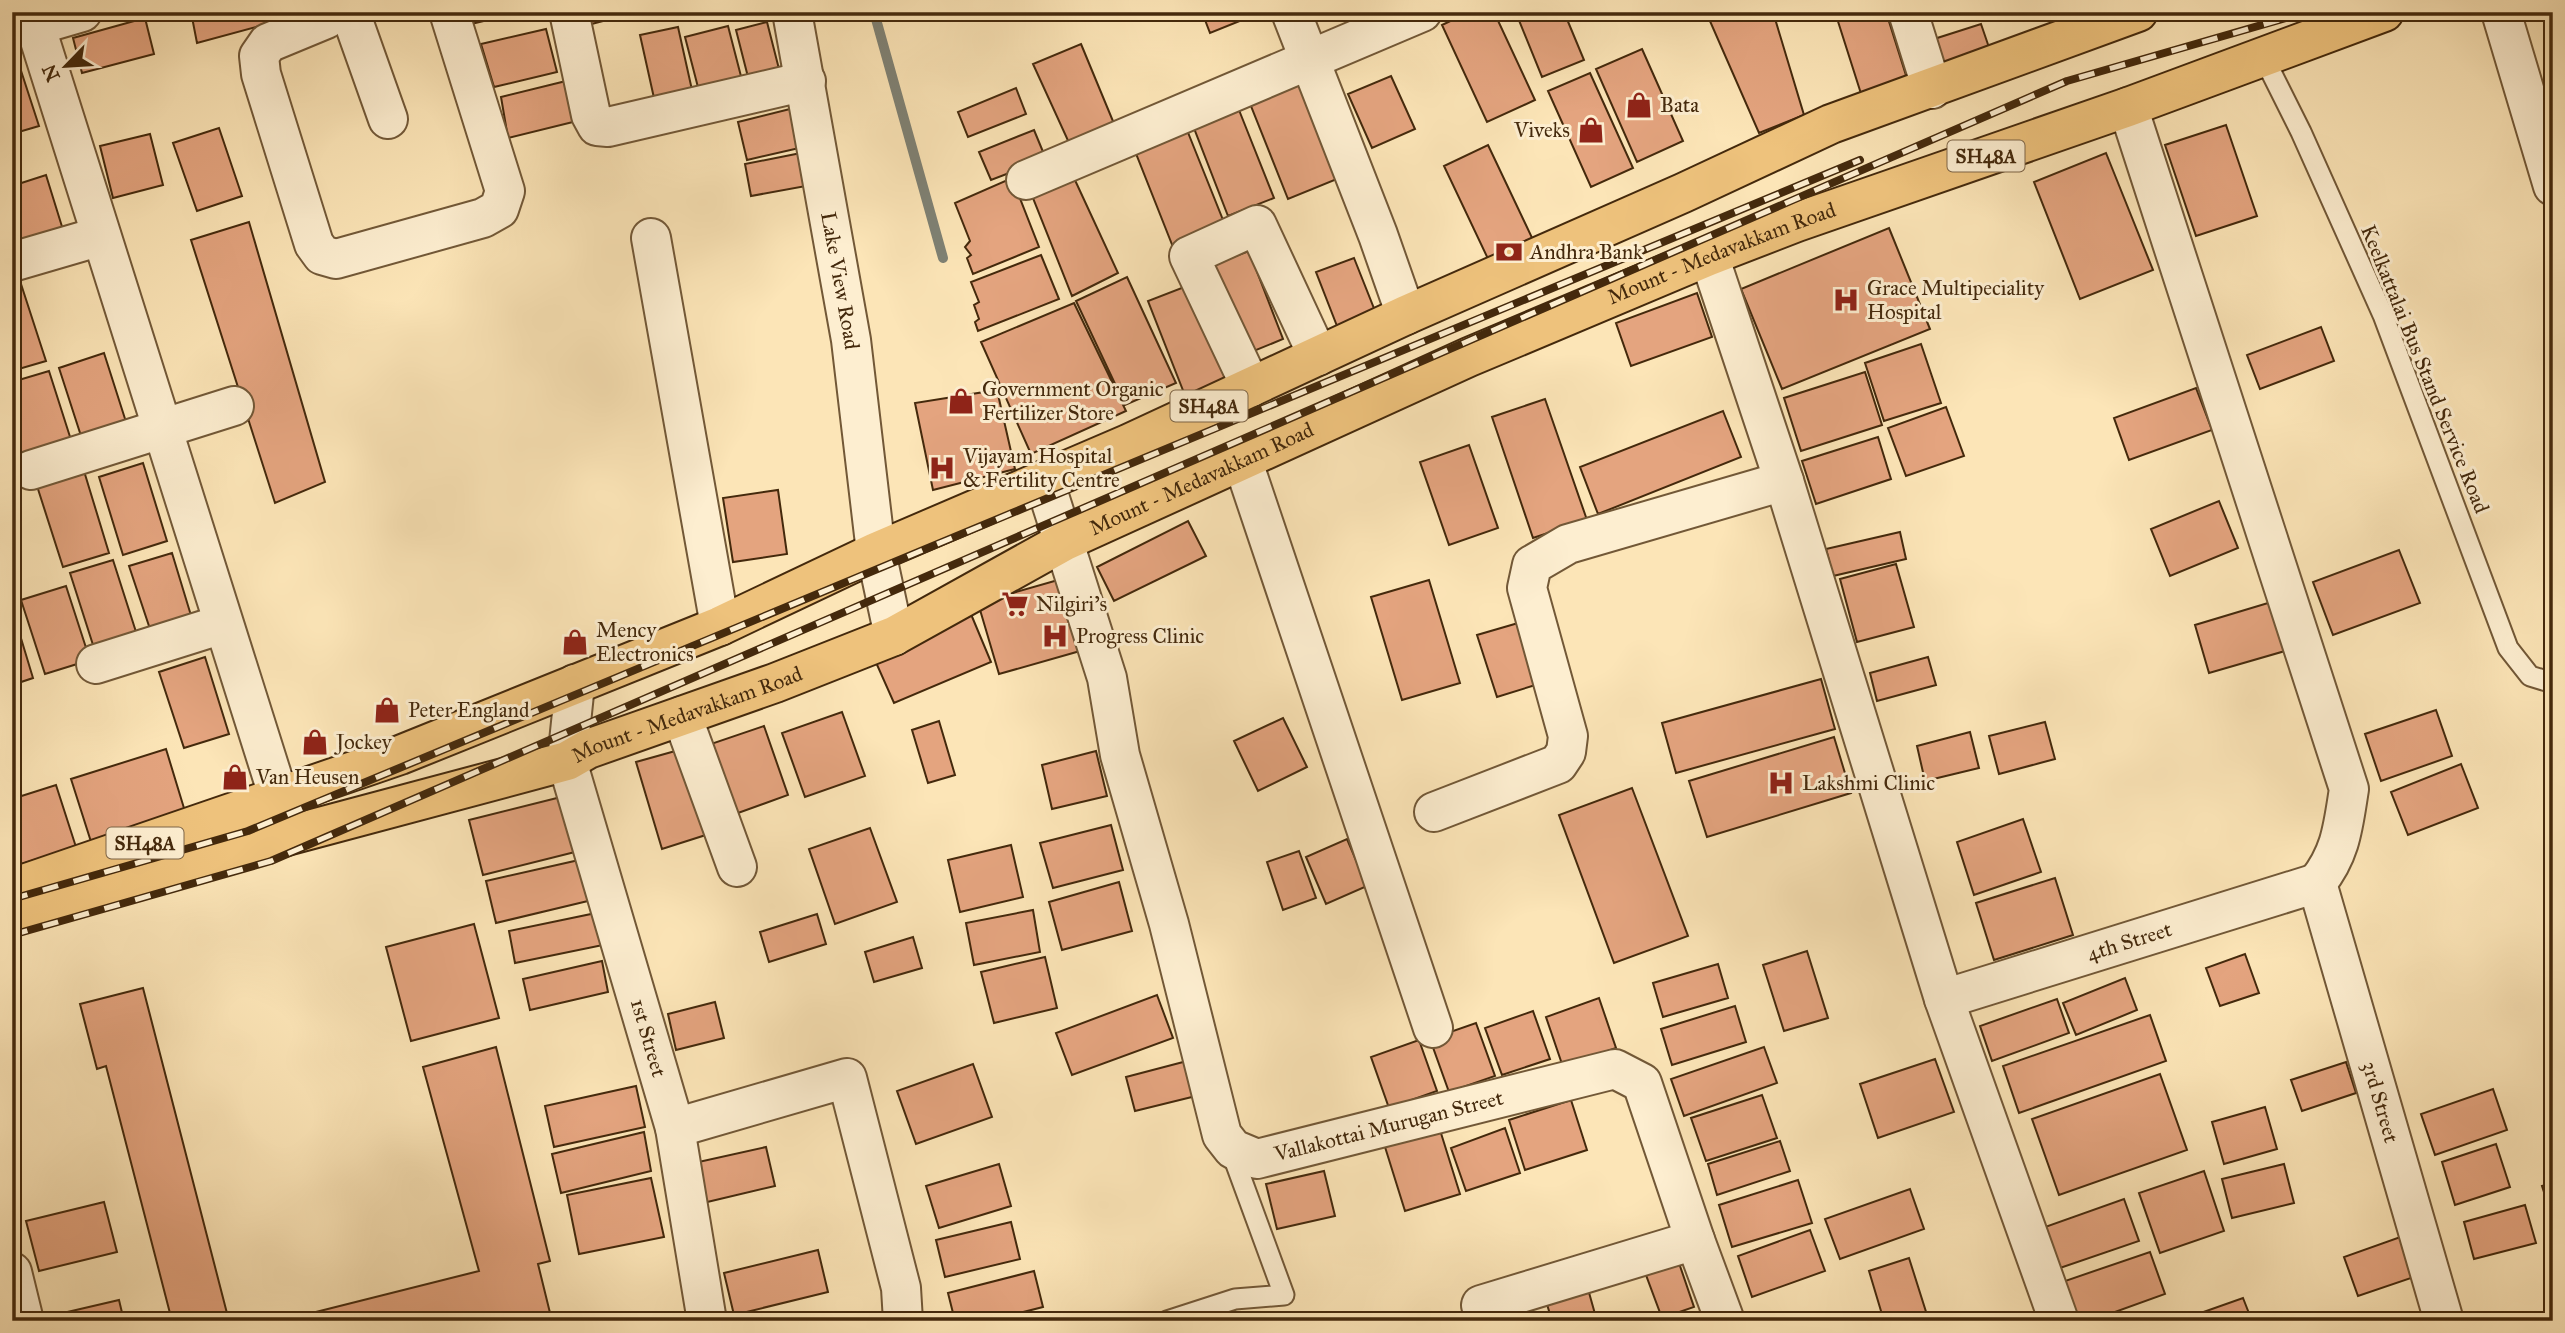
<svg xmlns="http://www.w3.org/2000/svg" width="2565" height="1333" font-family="'IM FELL Great Primer',serif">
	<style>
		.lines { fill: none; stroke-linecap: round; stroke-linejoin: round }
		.stream { stroke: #7e8174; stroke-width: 10 }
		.building { fill: #e4a47f; stroke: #44290c; stroke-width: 2 }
		.service-casing { stroke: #725837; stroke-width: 23 }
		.minor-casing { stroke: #725837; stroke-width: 42 }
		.tertiary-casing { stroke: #725837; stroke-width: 42 }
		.primary-casing { stroke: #44290c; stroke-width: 42 }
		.service { stroke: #fdeed0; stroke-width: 19 }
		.minor { stroke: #fdeed0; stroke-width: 38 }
		.tertiary { stroke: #fdeed0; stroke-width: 38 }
		.primary { stroke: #eec27c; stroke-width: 38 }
		.rail-casing { stroke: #44290c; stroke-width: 8 }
		.rail { stroke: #fdeed0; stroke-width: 5; stroke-dasharray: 16; stroke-linecap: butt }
		.labels { text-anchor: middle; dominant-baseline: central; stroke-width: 6; stroke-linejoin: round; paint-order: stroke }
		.shield { fill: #fdeed0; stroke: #7c6447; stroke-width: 2 }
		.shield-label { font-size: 19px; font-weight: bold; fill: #44290c }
		.poi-label { font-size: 21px; fill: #44290c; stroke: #fdeed0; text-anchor: start }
		.street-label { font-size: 21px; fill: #44290c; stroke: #fdeed0 }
	</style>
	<rect width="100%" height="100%" fill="#fce5b7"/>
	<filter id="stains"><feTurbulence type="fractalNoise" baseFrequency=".00286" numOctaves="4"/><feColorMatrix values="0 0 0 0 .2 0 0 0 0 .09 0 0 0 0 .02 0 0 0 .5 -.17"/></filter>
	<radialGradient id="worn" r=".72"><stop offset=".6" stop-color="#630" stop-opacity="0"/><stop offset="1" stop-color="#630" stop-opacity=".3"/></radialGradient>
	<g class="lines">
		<!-- stream -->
		<path class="stream" d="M874,12l69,246"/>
	</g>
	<!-- building -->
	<path class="building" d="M191,12h73l3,12 -70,19z
		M464,12h57l-54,13z
		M580,12h41l1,4 -38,10z
		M1202,12h60l-52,21z
		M1469,12h25l41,88 -48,22 -45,-97z
		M1564,12l20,48 -42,17 -26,-64z
		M1706,12h67l31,103 -45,18z
		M1835,12h51l24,76 -46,15z
		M145,18l9,36 -72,19 -9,-35z
		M767,22l12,47 -31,8 -12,-47z
		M1981,24l13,38 -51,17 -12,-39z
		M728,26l15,58 -43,11 -15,-58z
		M678,27l14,63 -38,8 -14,-63z
		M546,29l11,43 -63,15 -13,-43z
		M12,43l27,83 -27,8z
		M1081,44l34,82 -45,19 -37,-81z
		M1642,49l41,92 -46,21 -41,-93z
		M1590,73l43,95 -42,19 -43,-96z
		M1391,76l24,53 -43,19 -24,-54z
		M566,81l11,40 -69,17 -7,-41z
		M1299,82l38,97 -49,20 -39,-98z
		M1016,88l10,26 -58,23 -10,-25z
		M1237,105l37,93 -46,18 -36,-93z
		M798,107l10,39 -61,14 -9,-38z
		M2226,125l31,91 -61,20 -31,-91z
		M219,128l23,68 -45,15 -24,-68z
		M1034,130l12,29 -55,21 -12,-28z
		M1187,130l38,95 -52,22 -38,-96z
		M150,134l13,51 -50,13 -13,-52z
		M1488,145l46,97 -44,21 -46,-97z
		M811,151l6,33 -66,12 -6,-32z
		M2106,153l47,117 -73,29 -46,-117z
		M46,175l18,58 -44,14 -8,-24v-37z
		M1012,178l27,69 -66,27 -6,-16 4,-3 -6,-8 5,-6 -15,-38z
		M1074,178l44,95 -46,23 -41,-103z
		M249,222l76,260 -50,21 -84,-263z
		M1889,228l41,101 -148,60 -41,-100z
		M1249,251l34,88 -44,18 -35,-89z
		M1041,255l18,44 -81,32 -3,-9 4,-3 -5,-14 5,-3 -8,-20z
		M1354,258l21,53 -38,15 -21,-54z
		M1127,277l49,106 -51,22 -49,-104z
		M21,284l25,77 -34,10v-84z
		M1192,284l38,97 -44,17 -38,-97z
		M1697,293l15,44 -81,29 -15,-43z
		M1074,303l52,108 -95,43 -50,-112z
		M2321,327l13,34 -74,28 -13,-34z
		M1921,344l20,59 -57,18 -19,-58z
		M104,353l23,72 -45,14 -23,-71z
		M49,371l23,72 -52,17 -8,-24v-54z
		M1865,372l17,53 -81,26 -17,-53z
		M2196,388l16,42 -83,30 -15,-42z
		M997,390l18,79 -82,21 -18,-87z
		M1545,399l42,121 -54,18 -41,-121z
		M1946,407l18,49 -58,20 -18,-48z
		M1723,411l18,46 -143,57 -18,-47z
		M1878,437l13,42 -75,25 -14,-43z
		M1469,445l29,83 -49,17 -29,-83z
		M143,463l24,78 -44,14 -24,-78z
		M84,471l25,82 -46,14 -26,-81z
		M778,490l9,64 -54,8 -10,-64z
		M2219,501l19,47 -68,28 -19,-47z
		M1188,521l18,35 -92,45 -17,-34z
		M1900,532l6,27 -73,17 -7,-27z
		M2399,550l21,53 -87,32 -20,-53z
		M172,553l21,69 -41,13 -23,-69z
		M113,560l24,75 -43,13 -24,-75z
		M1896,564l18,63 -57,15 -17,-63z
		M1058,580l22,71 -81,23 -21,-71z
		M1429,580l31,103 -58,17 -31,-103z
		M66,586l24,74 -45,14 -24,-74z
		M2278,600l14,49 -83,24 -14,-48z
		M968,607l23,55 -97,41 -24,-54z
		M1525,621l20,61 -48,15 -20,-62z
		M17,625l16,53 -21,7v-59z
		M205,657l24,77 -45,14 -25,-76z
		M1928,657l8,28 -59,16 -7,-28z
		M1821,679l14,50 -159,44 -14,-50z
		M2436,710l16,46 -71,25 -16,-47z
		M842,712l23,64 -60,21 -23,-64z
		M1283,718l24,49 -49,24 -24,-50z
		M939,721l16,54 -27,8 -16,-53z
		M2045,722l10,37 -56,15 -10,-38z
		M764,726l24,69 -61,22 -25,-70z
		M1970,732l9,36 -54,13 -8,-35z
		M1834,737l17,56 -144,44 -18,-56z
		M686,748l26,85 -50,16 -26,-87z
		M166,749l21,69 -94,30 -22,-69z
		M1096,751l11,45 -55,13 -10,-44z
		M2461,764l17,44 -70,27 -17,-43z
		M56,785l20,62 -64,20v-68z
		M1632,788l56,148 -74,27 -55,-148z
		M561,797l14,55 -92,23 -14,-55z
		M2023,819l18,53 -67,23 -17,-53z
		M1111,825l12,45 -70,18 -13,-45z
		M870,828l27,74 -62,22 -26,-75z
		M1347,839l20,47 -41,18 -20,-47z
		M1011,845l12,52 -63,15 -12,-52z
		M1299,851l17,47 -33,12 -16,-48z
		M579,860l9,41 -92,22 -10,-42z
		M2055,878l18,57 -79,25 -18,-57z
		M1119,882l13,49 -70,19 -13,-48z
		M1033,910l7,42 -66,13 -8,-42z
		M596,913l7,32 -88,18 -6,-32z
		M817,914l9,30 -57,18 -9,-30z
		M474,924l25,94 -88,23 -25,-94z
		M913,937l9,31 -48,14 -9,-30z
		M1807,951l21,67 -44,13 -21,-66z
		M2245,954l14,39 -39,13 -14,-38z
		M1045,957l12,51 -63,15 -13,-51z
		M602,961l6,31 -78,18 -7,-31z
		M1718,964l10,34 -65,19 -10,-34z
		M2125,978l12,32 -61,25 -13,-32z
		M143,988l86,333h-57l-66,-255 -9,3 -17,-65z
		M1157,995l16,43 -101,37 -16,-42z
		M1599,998l17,50 -53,19 -17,-50z
		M2057,999l12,34 -77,28 -12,-35z
		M715,1002l9,36 -48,12 -8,-36z
		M1735,1006l11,36 -74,23 -11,-36z
		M1533,1011l17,48 -48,16 -17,-47z
		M2150,1015l16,46 -147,52 -16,-47z
		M1476,1023l19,53 -46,16 -19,-53z
		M1419,1040l18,51 -48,17 -18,-51z
		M496,1047l54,214 -12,3 14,57h-272l199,-50 -56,-204z
		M1764,1047l13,36 -93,33 -13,-37z
		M1935,1059l19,53 -76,26 -18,-54z
		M1187,1061l9,35 -61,15 -9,-34z
		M2346,1062l10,31 -54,18 -11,-31z
		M973,1064l19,53 -76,27 -19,-53z
		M2160,1074l27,76 -128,45 -27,-76z
		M636,1086l9,41 -91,20 -9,-41z
		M2493,1089l14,41 -72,25 -14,-41z
		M1762,1095l15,43 -71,23 -15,-43z
		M1571,1100l16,50 -62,20 -16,-50z
		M2265,1107l12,42 -53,15 -12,-42z
		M1505,1128l15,45 -54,18 -15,-43z
		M1440,1130l20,64 -55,17 -20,-64z
		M644,1132l7,39 -90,22 -9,-39z
		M1780,1141l10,30 -73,24 -9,-31z
		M2496,1144l14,43 -55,18 -13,-43z
		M766,1147l9,39 -72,17 -9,-40z
		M999,1164l12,42 -72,22 -13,-42z
		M2284,1164l10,39 -62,15 -10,-39z
		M1324,1171l11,45 -58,13 -11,-45z
		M2204,1171l20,60 -64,22 -21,-60z
		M651,1178l13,59 -85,17 -12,-59z
		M1798,1180l14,43 -80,24 -13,-42z
		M2553,1183v37l-11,-34z
		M1910,1189l14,40 -84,30 -15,-40z
		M2124,1199l15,42 -79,27 -15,-41z
		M104,1202l13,50 -78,19 -13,-50z
		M2525,1205l11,38 -62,16 -10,-37z
		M1011,1222l9,37 -75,18 -9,-37z
		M1810,1230l15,41 -73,26 -14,-41z
		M2406,1235l14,40 -62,21 -14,-39z
		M818,1250l10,42 -94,23 -10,-42z
		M2150,1252l15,42 -75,27h-11l-14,-40z
		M1909,1258l19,60 20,-5 2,8h-66l-15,-50z
		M1679,1263l15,44 -32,11 -16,-43z
		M1034,1271l9,36 -55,14h-33l-7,-28z
		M1588,1289l9,32h-45l-6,-20z
		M2243,1298l9,23h-74z
		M119,1300l5,21h-73l-1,-5z"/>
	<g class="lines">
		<!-- service casing -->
		<g class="service-casing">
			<path id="service" d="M2264,58l37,74 82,183 125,333 22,28 23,7
				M1167,1321l68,-22 49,-4 -54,-147"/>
		</g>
		<!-- minor casing -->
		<g class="minor-casing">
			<g id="minor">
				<path d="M31,12l248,786"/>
				<path d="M350,12l38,107"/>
				<path d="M569,12l22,103 6,11 11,1 198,-46"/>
				<path id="s1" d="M792,12l59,328 25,212 18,84"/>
				<path d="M1291,12l87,223 28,80"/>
				<path d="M1908,12l24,77"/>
				<path d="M326,19l-58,24 -9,13 2,18 53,170 8,11 14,4 147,-41 16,-9 6,-18 -56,-179"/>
				<path d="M34,26l48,-14"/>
				<path d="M2128,107l221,682c-6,38 -8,64 -32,94"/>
				<path d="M1026,180l396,-168"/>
				<path d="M651,238l69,388"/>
				<path d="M1709,256l75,225 160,518 115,322"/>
				<path d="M12,262l89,-26"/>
				<path d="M1251,387l-62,-131 68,-31 61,131"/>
				<path d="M1243,462l190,566"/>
				<path d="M31,470l203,-64"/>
				<path id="s2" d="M1044,480l63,198 13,77 49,169 53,211 11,14 24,10 358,-90 27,14 53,157 -214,65 4,16"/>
				<path d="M96,664l127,-40"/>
				<path id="s3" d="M575,684l-8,77 108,367 32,193"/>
				<path d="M682,716l55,151"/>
				<path d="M1434,812l124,-48 8,-12 2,-16 -41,-148 5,-23 36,-21 216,-63"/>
				<path id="s4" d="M2317,883l127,438"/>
				<path id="s5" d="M1944,999l373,-116"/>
				<path d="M675,1128l172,-50 54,210 2,33"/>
				<path d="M1695,1240l30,81"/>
				<path d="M12,1272l12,49"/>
			</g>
		</g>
		<!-- tertiary casing -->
		<g class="tertiary-casing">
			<path id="tertiary" d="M2501,12l52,174"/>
		</g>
		<!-- primary casing -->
		<g class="primary-casing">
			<g id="primary">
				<path d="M12,888l388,-133 320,-129 156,-74 252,-108 278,-129 277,-122 148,-69 307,-112"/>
				<path id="s6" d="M12,915l278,-80 277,-74 21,-12 187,-66 119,-47 171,-95 404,-184 240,-101 88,-34 331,-115 256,-95"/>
			</g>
		</g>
		<!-- service -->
		<use href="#service" class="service"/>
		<!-- minor -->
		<use href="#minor" class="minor"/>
		<!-- tertiary -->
		<use href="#tertiary" class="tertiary"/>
		<!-- primary -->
		<use href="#primary" class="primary"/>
		<!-- rail casing -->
		<g class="rail-casing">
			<path id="rail" d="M12,899l236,-68 1612,-671
				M12,935l259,-74 1796,-780 240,-69"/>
		</g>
		<!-- rail -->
		<use href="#rail" class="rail"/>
	</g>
	<!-- icons -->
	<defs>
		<g id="shop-bare" transform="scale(2.1)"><path d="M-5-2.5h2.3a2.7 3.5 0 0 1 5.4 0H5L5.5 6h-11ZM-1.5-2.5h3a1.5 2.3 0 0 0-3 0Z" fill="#8f2418" stroke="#fdeed0" stroke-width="2.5" paint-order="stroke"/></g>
		<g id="bank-bare" transform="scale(2.1)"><path d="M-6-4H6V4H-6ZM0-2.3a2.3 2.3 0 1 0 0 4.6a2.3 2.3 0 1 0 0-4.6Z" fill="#8f2418" stroke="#fdeed0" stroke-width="2.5" paint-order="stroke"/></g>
		<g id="hospital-bare" transform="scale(2.1)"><path d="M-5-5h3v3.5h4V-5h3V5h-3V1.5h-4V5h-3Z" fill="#8f2418" stroke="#fdeed0" stroke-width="2.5" paint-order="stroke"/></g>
		<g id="supermarket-bare" transform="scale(2.1)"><path d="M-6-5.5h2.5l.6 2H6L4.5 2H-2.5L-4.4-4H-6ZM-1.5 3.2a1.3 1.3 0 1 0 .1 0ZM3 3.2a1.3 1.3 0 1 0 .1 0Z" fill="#8f2418" stroke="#fdeed0" stroke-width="2.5" paint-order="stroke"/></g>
	</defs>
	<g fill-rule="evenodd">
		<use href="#shop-bare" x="1639" y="105"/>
		<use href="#shop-bare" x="1591" y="130"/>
		<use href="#bank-bare" x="1509" y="252"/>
		<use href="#hospital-bare" x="1846" y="300"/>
		<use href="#shop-bare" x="961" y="401"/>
		<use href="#hospital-bare" x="942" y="468"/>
		<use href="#supermarket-bare" x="1015" y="604"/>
		<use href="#hospital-bare" x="1055" y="636"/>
		<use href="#shop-bare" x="575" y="642"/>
		<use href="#shop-bare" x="387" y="710"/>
		<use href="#shop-bare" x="315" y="742"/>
		<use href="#shop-bare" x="235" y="777"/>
		<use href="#hospital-bare" x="1781" y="783"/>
	</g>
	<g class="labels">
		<!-- shield labels -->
		<g class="shield">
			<rect x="1947.5" y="140.5" width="77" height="31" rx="5"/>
			<rect x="1170.5" y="390.5" width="77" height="31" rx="5"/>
			<rect x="106.5" y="827.5" width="77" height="31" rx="5"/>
		</g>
		<g class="shield-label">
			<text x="1986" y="156">SH48A</text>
			<text x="1209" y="406">SH48A</text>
			<text x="145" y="843">SH48A</text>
		</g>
		<!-- poi labels -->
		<g class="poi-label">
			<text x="1660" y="105">Bata</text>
			<text x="1570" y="130" text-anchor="end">Viveks</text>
			<text x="1530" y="252">Andhra Bank</text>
			<text x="1867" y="288">Grace Multipeciality<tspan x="1867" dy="24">Hospital</tspan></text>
			<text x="982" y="389">Government Organic<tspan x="982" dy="24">Fertilizer Store</tspan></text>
			<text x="963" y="456">Vijayam Hospital<tspan x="963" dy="24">&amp; Fertility Centre</tspan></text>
			<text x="1036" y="604">Nilgiri's</text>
			<text x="596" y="630">Mency<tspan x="596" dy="24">Electronics</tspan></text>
			<text x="1076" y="636">Progress Clinic</text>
			<text x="408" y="710">Peter England</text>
			<text x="336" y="742">Jockey</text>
			<text x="256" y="777">Van Heusen</text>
			<text x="1802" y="783">Lakshmi Clinic</text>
		</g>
		<!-- street labels -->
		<g class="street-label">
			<text stroke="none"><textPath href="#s6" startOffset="1839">Mount - Medavakkam Road</textPath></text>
			<text stroke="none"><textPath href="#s1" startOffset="273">Lake View Road</textPath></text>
			<text transform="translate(2425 369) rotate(68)">Keelkattalai Bus Stand Service Road</text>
			<text stroke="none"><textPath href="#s6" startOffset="1272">Mount - Medavakkam Road</textPath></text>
			<text stroke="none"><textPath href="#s6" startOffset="705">Mount - Medavakkam Road</textPath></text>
			<text stroke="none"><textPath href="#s5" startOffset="194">4th Street</textPath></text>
			<text stroke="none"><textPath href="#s3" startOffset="366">1st Street</textPath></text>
			<text stroke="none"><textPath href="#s4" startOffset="228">3rd Street</textPath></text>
			<text stroke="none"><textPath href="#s2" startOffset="859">Vallakottai Murugan Street</textPath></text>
		</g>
	</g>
	<!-- margin -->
	<rect width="2565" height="1333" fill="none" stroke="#fce5b7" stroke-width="42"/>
	<rect x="14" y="14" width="2537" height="1305" fill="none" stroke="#44290c" stroke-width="3.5"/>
	<rect x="21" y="21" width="2523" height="1291" fill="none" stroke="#44290c" stroke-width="2"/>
	<!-- north arrow -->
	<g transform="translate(66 66) rotate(245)" stroke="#fdeed0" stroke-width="5" paint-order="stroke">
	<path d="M0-5L12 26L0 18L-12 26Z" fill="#44290c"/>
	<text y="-10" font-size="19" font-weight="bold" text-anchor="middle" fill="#44290c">N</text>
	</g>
	<rect width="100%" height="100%" filter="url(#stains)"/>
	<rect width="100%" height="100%" fill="url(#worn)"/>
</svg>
